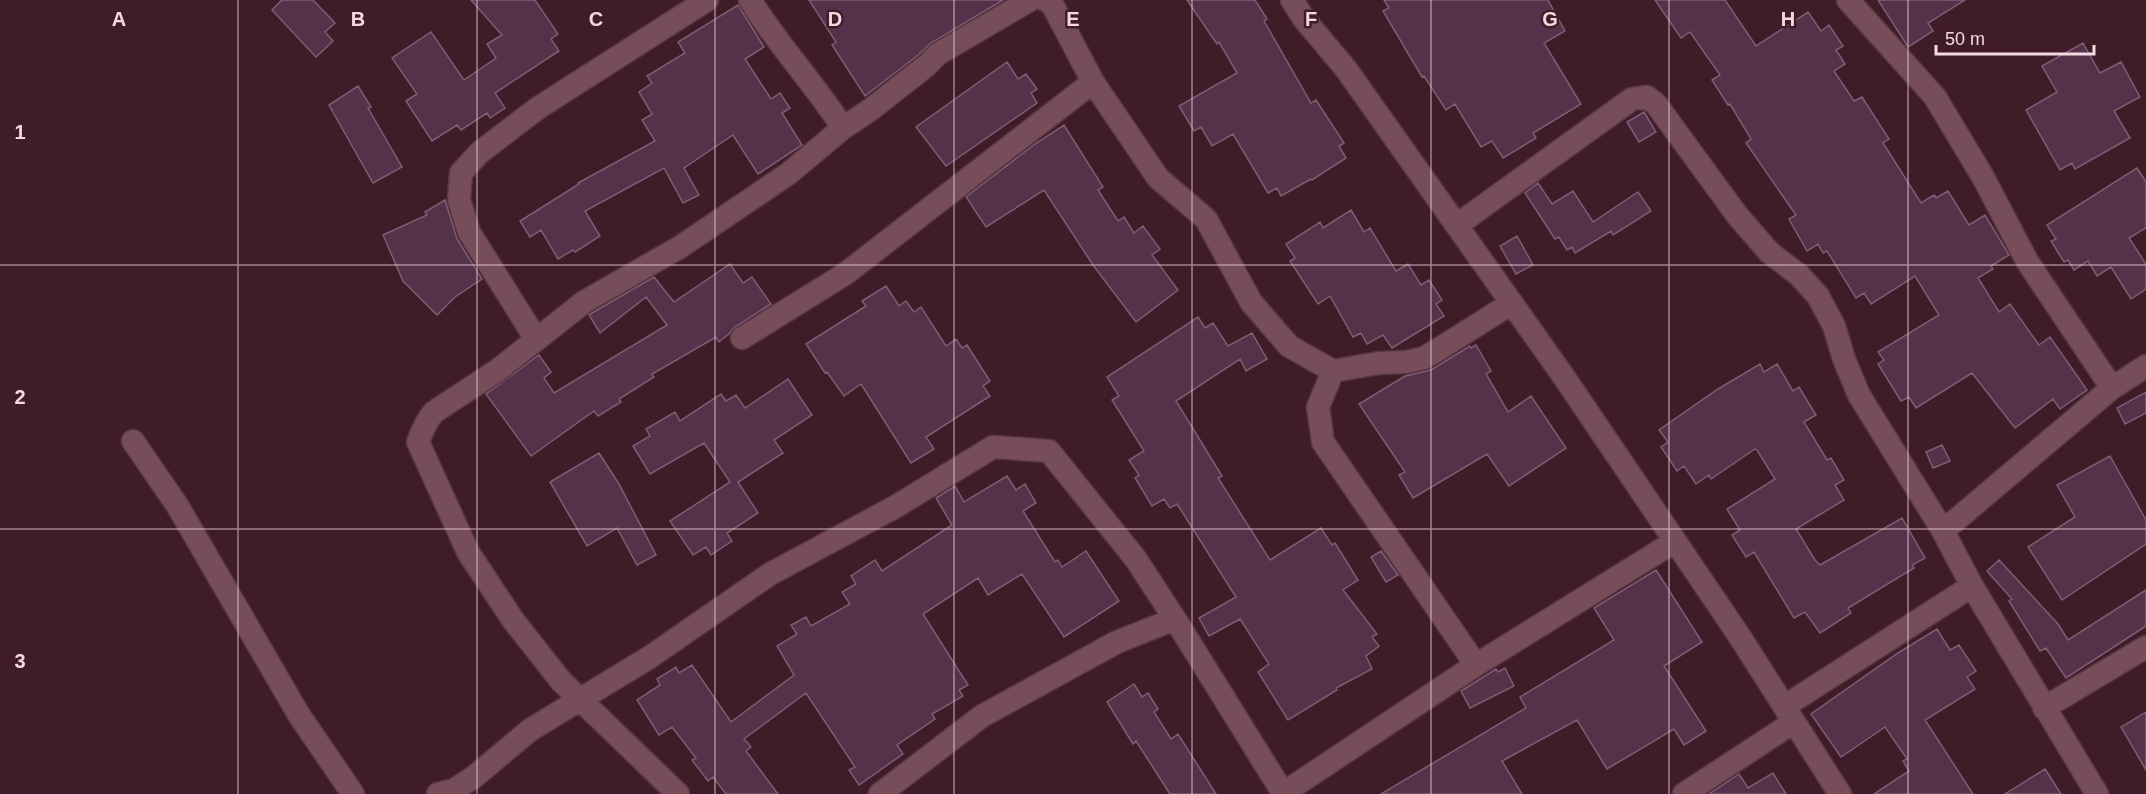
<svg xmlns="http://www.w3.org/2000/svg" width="2146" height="794" font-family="Arial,sans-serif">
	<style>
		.building { fill: #543249; stroke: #815c74; stroke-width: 1.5 }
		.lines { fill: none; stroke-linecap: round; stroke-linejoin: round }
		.minor-casing { stroke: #563743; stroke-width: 25 }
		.minor { stroke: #774d59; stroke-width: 22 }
		.grid { fill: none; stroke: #f3dae0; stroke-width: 1.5; stroke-opacity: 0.55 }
		.grid-label { font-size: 20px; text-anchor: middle; font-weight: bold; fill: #f3dae0; stroke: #401b28; stroke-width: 5; stroke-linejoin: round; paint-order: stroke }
	</style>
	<rect width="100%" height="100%" fill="#401b28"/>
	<!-- building -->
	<path class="building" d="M282,0h31l22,23 -10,9 8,9 -17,16 -44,-47z
		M471,0h64l23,34 -7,5 8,12 -64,42 10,15 -15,10 -3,-5 -26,17 -4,-5 -25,16 -26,-40 11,-7 -25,-36 39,-26 33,48 32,-22 -9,-14 15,-9z
		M809,0h194l-72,43 -14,13 -52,40 -33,-51 4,-3z
		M1187,0h68l12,19 -3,2 47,82 5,-3 28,43 -5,3 7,12 -34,22 -1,-1 -30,17 -4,-8 -9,5 -35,-59 -21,12 -11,-19 -7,4 -15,-25 58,-33 -18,-31 -2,2z
		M1384,0h164l17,31 -21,12 37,61 -48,29 3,5 -33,20 -11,-17 -11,6 -26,-43 -9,6 -22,-34 -2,1 -39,-66 6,-3z
		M1655,0h70l31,46 52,-34 13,19 8,-6 14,21 -7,4 9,14 -11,7 20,30 8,-4 27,42 -6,4 38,60 13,-8 2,3 12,-7 21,34 16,-10 24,40 -18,11 2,3 -15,9 21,34 11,-8 29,41 11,-8 37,53 -27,19 -7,-10 -38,29 -43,-55 -56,35 -7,-11 -8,4 -23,-37 6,-4 -6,-8 61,-37 -24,-39 -44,28 -7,-11 -8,5 -29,-47 -4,2 -5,-9 -11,7 -18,-32 7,-4 -50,-72 5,-4 -21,-35 -2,1 -16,-25 8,-5 -30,-43 -9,6z
		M1878,0h87l-37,23 5,8 -25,16z
		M738,5l26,42 -19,12 26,40 9,-6 10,15 -8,5 20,32 -44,29 -25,-39 -49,33 15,27 -16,8 -19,-35 -79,43 15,25 -25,16 -2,-2 -15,9 -17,-29 -11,7 -10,-16 59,-37 -1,-1 77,-42 -13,-21 10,-6 -13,-22 13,-9 -5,-7 38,-23 -7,-11z
		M2083,43l17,30 21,-11 19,35 -26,14 16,27 -55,31 -3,-6 -12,7 -34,-60 31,-18 -15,-26z
		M1007,62l11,17 8,-5 11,15 -6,4 6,10 -91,63 -30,-39z
		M358,86l13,21 -3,1 34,59 -29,16 -44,-78z
		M1644,112l12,20 -17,10 -12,-20z
		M1064,125l39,62 -5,3 20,31 6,-4 10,16 9,-7 17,23 -8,6 26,35 -42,32 -43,-57 -49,-75 -58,37 -20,-30 69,-53z
		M2137,168l9,14v46l-17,10 17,26v25l-15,10 -20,-32 -14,9 -9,-15 -14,9 -6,-10 -4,2 -13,-21 5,-2 -9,-14z
		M1538,183l14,21 21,-13 20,31 45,-30 13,19 -38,24 -2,-4 -36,22 -3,-6 -5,3 -8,-13 -4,2 -30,-46z
		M445,200l12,39 25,40 -27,18 -18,18 -34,-34 -20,-46 44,-20 -2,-3z
		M1351,210l13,22 6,-4 26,43 12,-7 13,21 8,-5 13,20 -6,4 8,12 -52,32 -9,-13 -16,9 -6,-11 -8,4 -23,-41 -12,8 -28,-43 5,-3 -9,-14 34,-22 3,6z
		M1517,236l16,29 -17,9 -16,-28z
		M730,264l13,19 9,-6 19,27 -36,23 -6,7 -10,8 -3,-5 -64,37 2,3 -35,22 2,3 -23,14 -4,-5 -63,45 -45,-62 53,-39 12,17 -7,6 10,15 113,-68 -21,-28 -46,36 -11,-18 3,-2 62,-36 20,25z
		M886,286l13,20 7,-5 8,11 7,-5 25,39 10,-7 6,9 5,-3 23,36 -7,5 7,10 -64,41 8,12 -23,14 -50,-79 -17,12 -17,-24 -2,1 -19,-29 60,-38 -4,-5z
		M1198,317l7,11 8,-5 15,23 24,-13 15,26 -21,12 -6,-12 -64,42 46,75 -4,2 52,82 51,-32 11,17 3,-2 23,37 -15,10 34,44 -5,3 7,9 -13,10 6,13 -36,19 1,2 -49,30 -30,-48 11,-8 -29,-45 -31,17 -10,-18 37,-21 -59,-93 -7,4 -6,-9 -12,7 -17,-28 4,-3 -10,-15 15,-9 -32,-51 7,-4 -12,-19z
		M1476,345l15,26 -5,3 22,38 23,-16 35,52 -57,38 -22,-32 -74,44 -14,-23 6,-3 -46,-68 46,-28 26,-6 39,-24 1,2z
		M1760,364l4,8 13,-8 16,27 6,-4 17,28 -12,7 23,38 4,-2 13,22 -9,5 9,15 -48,29 19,31 5,5 82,-47 23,40 -13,7 2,3 -66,40 3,5 -31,20 -15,-21 -11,6 -40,-66 -8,5 -14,-22 8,-5 -13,-21 48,-30 -18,-29 -2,-1 -44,30 -2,-4 -13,9 -12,-18 -7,5 -16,-24 7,-5 -9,-12 59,-41z
		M788,379l24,36 -38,25 9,13 -45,29 20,31 -31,20 5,8 -21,14 -5,-8 -13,8 -23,-34 60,-39 -26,-39 -54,31 -17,-28 17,-10 -4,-7 29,-17 5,9 41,-27 5,7 10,-6 9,13z
		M2146,392v21l-21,11 -8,-16z
		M1942,445l8,16 -17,7 -7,-16z
		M599,453l20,31 37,71 -19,10 -20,-37 -30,18 -37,-64z
		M2110,456l36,64v24l-84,56 -34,-53 47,-30 -18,-32z
		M1007,476l9,14 9,-6 11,19 -13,8 32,51 3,-2 4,7 24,-16 33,50 -55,36 -42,-63 -34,21 -10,-17 -55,36 45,71 -9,5 4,6 -31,18 3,5 -38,26 6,9 -44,31 -10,-15 6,-3 -49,-74 -62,46 7,8 -5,4 32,43h-52l-13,-17 -5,4 -16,-21 4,-2 -24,-31 -13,8 -22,-35 23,-15 -3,-6 19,-12 3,6 13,-8 39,57 63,-47 -17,-29 20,-12 -6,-9 15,-8 5,9 39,-22 -8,-12 14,-8 -5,-8 24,-16 7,11 70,-46 -16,-27 19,-12 9,16z
		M1381,551l17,24 -12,7 -15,-25z
		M1999,560l59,64 10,16 78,-50v36l-80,52 -20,-30 -6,3 -31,-50 3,-2 -25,-28z
		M1656,570l46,72 -38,24 42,65 -22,14 -10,-16 -67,40 -30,-49 -75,41 20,33h-141l145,-86 -6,-11 94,-57 -20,-32z
		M1937,629l13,21 9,-5 17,26 -9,6 8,12 -50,31 48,74h-99l35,-23 -6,-10 4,-2 -22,-32 -44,30 -30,-43 87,-61z
		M1505,668l9,18 -44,22 -9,-17 35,-22 2,3z
		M1134,684l8,13 6,-4 10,16 -4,3 17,27 7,-5 38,60h-46l-34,-53 -3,3 -26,-42z
		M2146,712v58l-25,-43z
		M2045,769l16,25h-56z
		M1773,773l13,21h-77l30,-20 9,14z"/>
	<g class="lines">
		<!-- minor casing -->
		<g class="minor-casing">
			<path id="minor" d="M750,0c28,45 64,83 93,128
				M1045,0l7,4 41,78 65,96 48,41 45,83 38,44 44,25 46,-8 27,-1 18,-4 15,-9 73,-46
				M1292,0l12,19 42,50 218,308 176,260 100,157
				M1848,0l87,97 48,80 44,84 85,127
				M1457,225l175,-126 15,-2 9,7 81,111 32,37 30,23 19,21 16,30 10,33 15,36 84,136 29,55 125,208
				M742,338l103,-64 248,-192
				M536,339l-67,-107 -10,-32 2,-27 18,-20 59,-45 169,-108
				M1333,371l-15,36 5,35 153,223
				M133,441l44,64 122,210 54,79
				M1943,531l169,-143 34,-22
				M1785,706l187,-120
				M2044,708l102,-61
				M438,794l16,-4 20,-13 56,-47 120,-73 120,-83 125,-67 98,-60 56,4 86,107 40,61 108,174
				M678,794l-117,-113 -48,-61 -45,-68 -50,-110c4,-11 8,-21 16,-30l64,-42 86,-68 96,-55 108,-73 55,-46 27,-18 56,-44 12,-12 92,-54
				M880,794l102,-78 135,-74 58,-23
				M1282,794l194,-129 198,-123
				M1684,794l110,-72"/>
		</g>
		<!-- minor -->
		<use href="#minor" class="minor"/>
	</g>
	<!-- grid -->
	<path class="grid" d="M238,0v794M477,0v794M715,0v794M954,0v794M1192,0v794M1431,0v794M1669,0v794M1908,0v794M0,265h2146M0,529h2146"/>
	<g class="grid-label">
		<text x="119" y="26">A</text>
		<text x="358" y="26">B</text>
		<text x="596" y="26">C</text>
		<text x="835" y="26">D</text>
		<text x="1073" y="26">E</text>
		<text x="1311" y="26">F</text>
		<text x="1550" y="26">G</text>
		<text x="1788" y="26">H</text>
		<text x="20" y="139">1</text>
		<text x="20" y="404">2</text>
		<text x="20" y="668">3</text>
	</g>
	<!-- scale -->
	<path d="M1936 45v9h158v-9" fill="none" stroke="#f3dae0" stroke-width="3"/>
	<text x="1945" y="45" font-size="18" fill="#f3dae0" stroke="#401b28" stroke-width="4.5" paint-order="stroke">50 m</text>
</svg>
